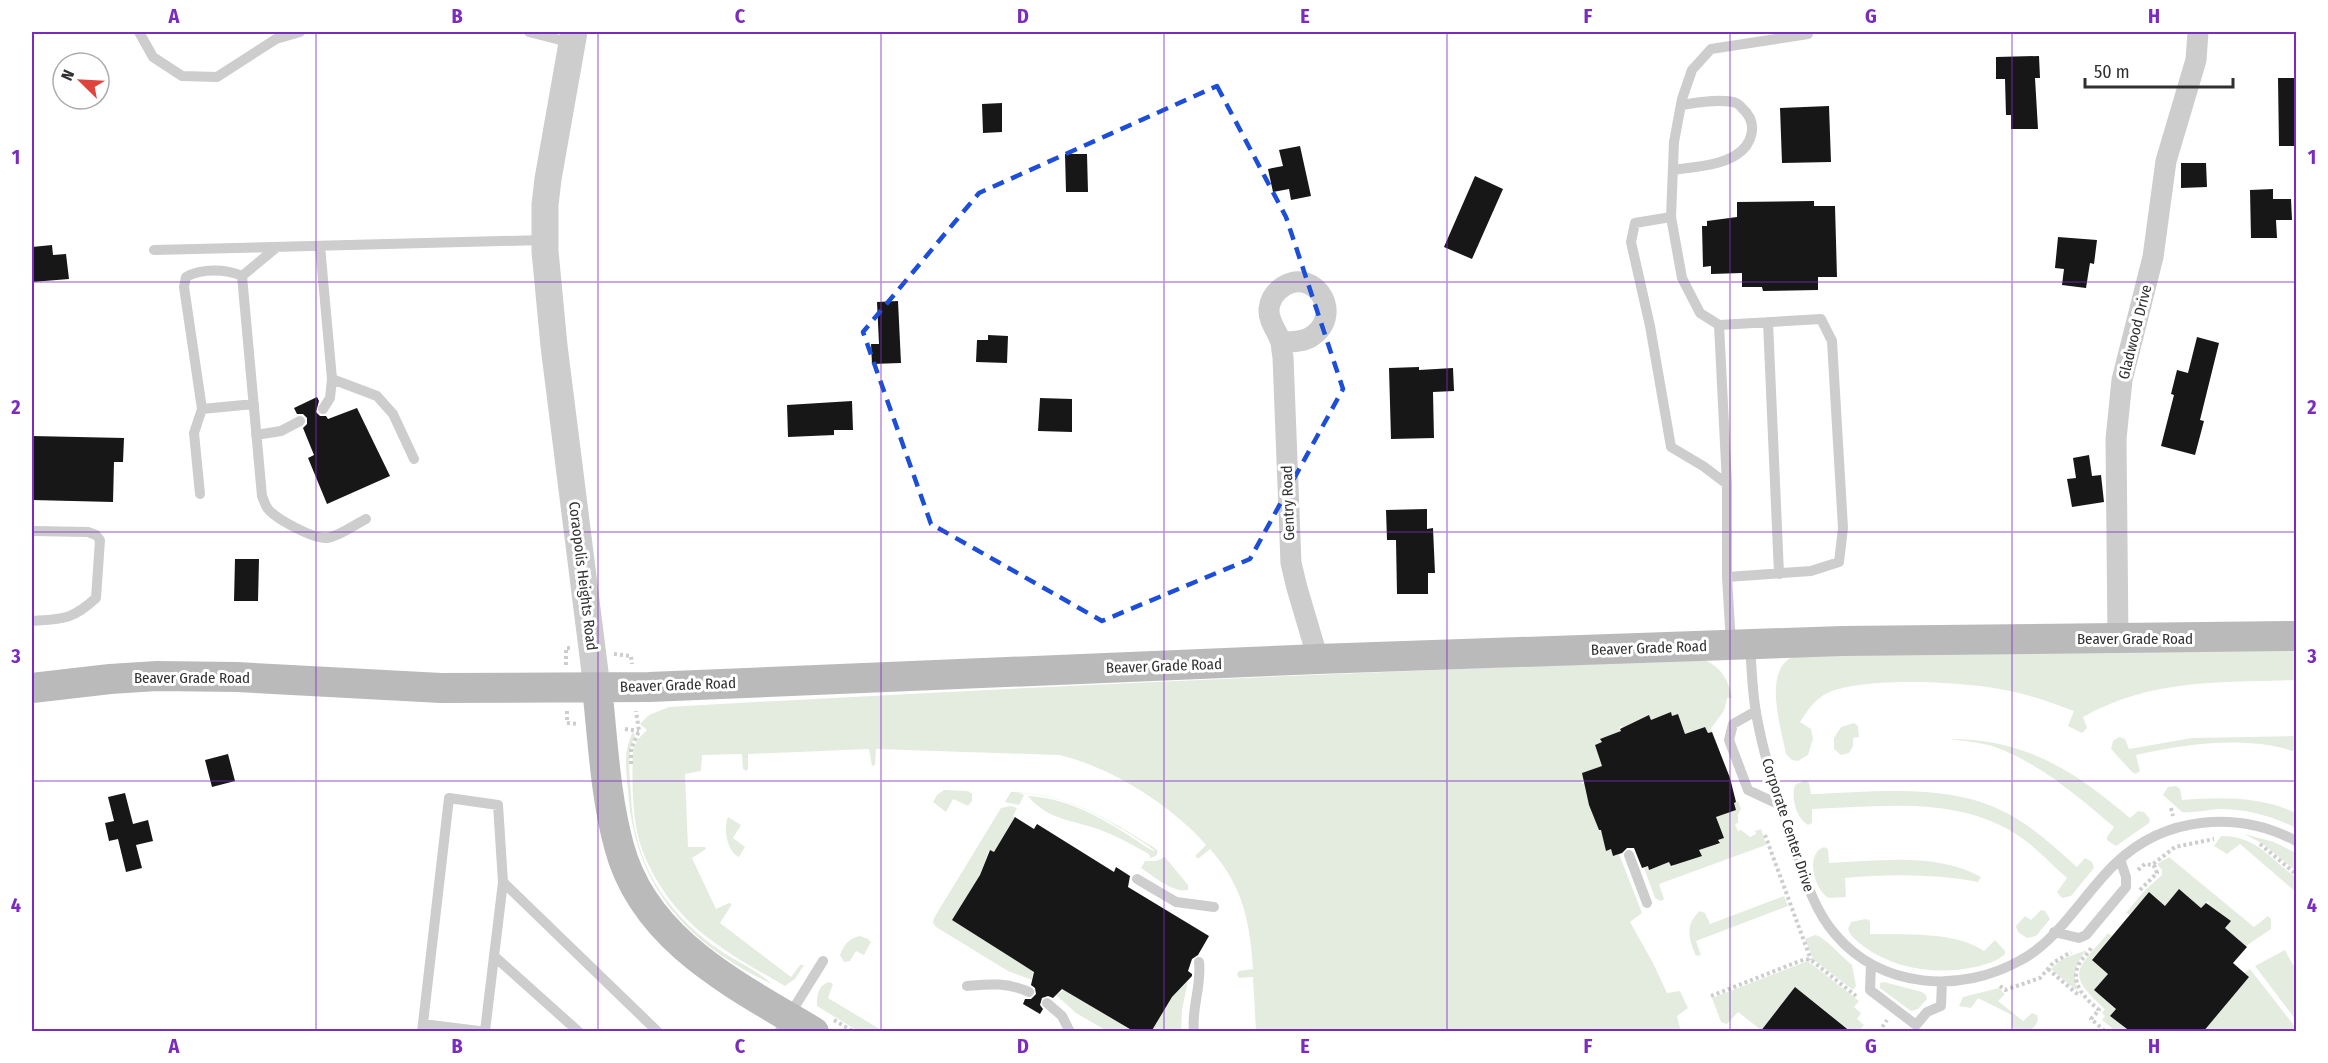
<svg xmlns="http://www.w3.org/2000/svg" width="2328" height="1063" font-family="'Fira Sans Condensed',sans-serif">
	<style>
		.green { fill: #e4ecdf }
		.building { fill: #171717 }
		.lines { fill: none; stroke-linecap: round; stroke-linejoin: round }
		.path { stroke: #cdcdcd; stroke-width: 4; stroke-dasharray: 3 3; stroke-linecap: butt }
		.service { stroke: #cdcdcd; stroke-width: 10 }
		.minor { stroke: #cdcdcd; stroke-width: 21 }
		.tertiary { stroke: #cdcdcd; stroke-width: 27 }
		.secondary { stroke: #bababa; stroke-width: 30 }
		.marked { fill: none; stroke: #1d4ed8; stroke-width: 4.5; stroke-dasharray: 12 8; stroke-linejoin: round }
		.grid { fill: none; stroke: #7b2cbf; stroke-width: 1.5; stroke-opacity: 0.55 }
		.labels { text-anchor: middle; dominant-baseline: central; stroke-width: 6; stroke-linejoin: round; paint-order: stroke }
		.street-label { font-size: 15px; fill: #303030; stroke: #fff }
		.neatline { fill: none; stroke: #7b2cbf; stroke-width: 2 }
		.grid-label { font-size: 20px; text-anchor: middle; font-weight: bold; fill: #7b2cbf }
	</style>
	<rect width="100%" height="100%" fill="#fff"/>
	<!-- green -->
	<path class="green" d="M2296,649v31c-77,3 -143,-2 -213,37l4,11 -5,5 -14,-7 6,-15c-24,-9 -49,-18 -75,-22 -37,-7 -148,-14 -178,8 -9,6 -15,16 -21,25l11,7 2,10 -5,16 -10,6 -6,-1 -6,-6c-5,-27 -24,-84 8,-98z
		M1705,660c17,8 24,21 27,38h-5l-3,13 -13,17 1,4 -4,1 -3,-6 -20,7 -7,-20 -6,2 -1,-3 -19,10 -3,-7 -24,18 -3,-8 -3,1 3,8 -22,4 2,3 -7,3 7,21 -19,7 2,7 -4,2 1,2 4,-2 12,46 1,2 4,-1 3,22 5,-2 2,7 6,-2 23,59 -12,9 23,41 14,30 13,-2 8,17 -11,8 4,16 -425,-1 -3,-54 -14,1 -2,-4 2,-3 14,-2c-3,-47 -10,-83 -43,-120l-11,9h-3v-3l10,-10c-33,-39 -97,-79 -147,-90l-183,-6 -1,16 -3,1 -3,-17 -121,5v15l-2,2 -3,-2 -1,-15 -40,1 -1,16 -16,3 3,73h17l1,2 -14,9 24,51 13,-6 3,1 -12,19 71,54 9,-12h4l-9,14 -10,7c-28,-16 -57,-32 -82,-52 -31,-25 -60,-67 -67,-107 -4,-25 -4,-53 -3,-78l5,-10 9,-9 -7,-6 9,-9 20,-8c345,-20 691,-35 1036,-47z
		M1854,723l4,3 1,11 -6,1v8l-4,7 -8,2 -7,-6v-11l7,-11z
		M633,732l2,4c-9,18 -5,39 -4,59 2,66 33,116 87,154 17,12 39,21 54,35 -85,-40 -138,-98 -144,-194 -2,-21 -5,-39 5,-58z
		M2296,736v16c-50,-17 -110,-8 -160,3l4,16 -4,3 -4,-2 -21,-23 2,-8 6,-4 6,2 4,10 63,-11z
		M1949,739c77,0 124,31 181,79l8,-7 6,1 6,7 -1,4 -33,23 -9,-6v-3l7,-10c-35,-30 -75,-64 -119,-80 -15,-5 -31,-6 -46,-8z
		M1806,780l3,3 2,11c63,-2 138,-12 196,19 26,14 48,34 70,54l8,-9 7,4 2,6 -23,28 -9,2 -5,-6 10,-14c-18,-16 -35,-35 -56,-47 -60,-35 -133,-24 -199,-22v14l-4,2c-12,-7 -17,-27 -13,-40z
		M2176,786l4,3 2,11c39,-3 78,-4 114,13v15c-24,-12 -49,-19 -76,-19 -13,1 -25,4 -38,3l-19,-17 5,-8z
		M944,790l24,1 4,3v7l-4,5 -15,-7 -7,13 -13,-10 4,-7z
		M1011,792c55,1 96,26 142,55l5,4 -2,5 -6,2 -1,-4c-15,-8 -30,-17 -46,-23 -28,-11 -55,-10 -75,-35 36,2 67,18 97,37 10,6 21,15 31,19 -9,-8 -21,-15 -31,-21 -34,-21 -66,-36 -106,-38l5,2 -5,10 -14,-3z
		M1738,801l3,8 -3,5v9l-3,1 3,7 3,-1 9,7 6,-3 -1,-3 6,-2 5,16 -107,39 5,15 -3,2 -6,-3 -11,-30 4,-2 1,3 19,-10 4,8 2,-1 -3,-8 30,-2 -3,-9 18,-6 1,3 3,-1 -4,-26 20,-7 -2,-7z
		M1010,806l7,2 -4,8 2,1 -21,35 -5,-2 -9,25 -28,45 75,46 6,5 -1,9 -24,-9 -72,-44 -3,-4 1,-5 67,-110z
		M728,817l13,8 -8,13 12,9 -6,10c-12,-5 -16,-29 -11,-40z
		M2244,834l30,8 22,11v18l-33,-27z
		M2221,836c37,0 48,23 75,41v15l-56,-48 -13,10 -13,-8z
		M1824,847l4,2 1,14c49,-2 107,-11 152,14l-3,5c-44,-8 -88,-8 -133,-4l1,19 -17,1c-14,-7 -25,-44 -5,-51z
		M1165,857l23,28v5c-15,3 -35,-14 -47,-22l4,-7h11z
		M2169,857l85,70 14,-11 3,3v10l-25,17 -21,-18 6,-7 -25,-14 3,-4 -1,-2 -7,7 -22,-18 -14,16 -16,-14 -20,23 -3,-2 19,-23 17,-15v-5l-5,-6z
		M1784,896l4,10 -92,35 5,14 -5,1c-7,-17 -12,-31 4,-45l5,2 5,11z
		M2041,910l4,1 5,8 -14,17 -9,2 -9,-6 -2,-6 9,-10 6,4z
		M1866,919l4,2v13c34,1 85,-3 114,17l11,-11 10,11v3c-7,7 -20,11 -30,13 -38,8 -79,3 -112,-21 -6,-5 -13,-10 -15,-17l3,-7z
		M2108,933l4,3 -20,23 16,15 -14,16 22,19 -6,8 25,14h-26l3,-3 -10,-8 3,-4 -3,-3 3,-4c-41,-36 -28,-39 3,-76z
		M1815,935c9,1 28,23 37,30l4,21 -3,4 -40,-31 -8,-20z
		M860,936l8,3 3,3 -7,13 -8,-4 -6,10 -6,1 -4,-7c4,-10 9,-17 20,-19z
		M2087,950c-12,13 -14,24 -10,41l-26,-22 11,-10z
		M2285,950l8,15 3,-1v56l-41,-54z
		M1805,962h4l50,39 -5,6 7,6 -4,6 7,6 -5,6h-13l2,-2 -53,-42 -34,43 -23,-18 -11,12 -6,-2 -9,-24z
		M2250,969l46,59 -5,4h-88l46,-55 -5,-4z
		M1188,981l-6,29 -1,21 -30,1 21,-35z
		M829,982l4,2 -5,14 55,33h-25l-41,-25c0,-10 1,-21 12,-24z
		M1884,982l38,10 4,3 1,4 -9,10 -7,2 -31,-23v-5z
		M1999,988l6,6 -7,7 25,20 9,-8 5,2 1,5c-4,12 -16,16 -26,7v-12l-34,-17 -7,10 -12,-2 4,-9z
		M1064,990l71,41h-28l-31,-18 -20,-18z"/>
	<!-- building -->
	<path class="building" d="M2039,56l1,22h-5l3,51h-27v-14h-5l-1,-36h-9v-22z
		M2278,78h18v68h-17z
		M1002,103v29l-19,1 -1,-29z
		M1829,106l2,56 -49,1 -2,-55z
		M1300,146l11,50 -20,4 -2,-11 -16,3 -5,-23 15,-3 -4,-16z
		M1065,154h22l1,38h-22z
		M2181,163h25l1,24 -26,1z
		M1475,176l28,13 -31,70 -28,-12z
		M2273,189v10h18l1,21h-16l1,18h-26l-1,-48z
		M1814,201v5h21l2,71h-19v13l-55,1 -1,-4h-20v-14l-31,1v-8l-8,1 -1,-41h5v-5l30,-4v-15z
		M2058,237l39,3 -3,24 -4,-1 -4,25 -24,-3 2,-16 -9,-1z
		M52,245l1,10 13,-1 3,25 -37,3v-35z
		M898,301l3,62 -29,1 -1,-20h8l-2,-42z
		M988,335l20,1 -1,27 -31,-1 1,-22h11z
		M2197,337l22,6 -19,77 4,1 -9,34 -34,-9 13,-51 -3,-1 6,-24 11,3z
		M1419,367v3l34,-2 1,23 -21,1 1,46 -43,1 -2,-71z
		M317,397l2,4 -3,11 4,4h6l2,3 29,-11 33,68 -63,28 -19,-46 6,-3 -11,-27 4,-4v-6l-4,-4h-6l-3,-6z
		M1040,398l32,1v33l-34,-1z
		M852,401l1,29h-19v5l-46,2 -1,-32z
		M32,436l92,2 -1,24h-9l-1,40 -81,-2z
		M2089,455l3,21 9,-1 3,27 -32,5 -5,-28 9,-1 -3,-20z
		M1427,509v20l6,-1 2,45h-7v21h-31l-1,-54h-9l-1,-30z
		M235,559h24l-1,42h-24z
		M1671,712l1,4 6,-2 7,20 20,-7 3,6 4,-1 18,46 6,24 -2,1 2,7 -20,7 8,21 -6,2 2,3 -21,7 3,6 -31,10 -2,-4 -20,8 -1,-4 -6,2 -8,-20h-7l-5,5 -9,3 -2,-7 -5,2 -5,-21h-2l-10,-25 -7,-32 20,-7 -7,-21 7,-3 -2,-3 21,-8 -1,-2 29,-14 2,5z
		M228,754l7,27 -23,6 -7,-27z
		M125,793l8,31 15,-4 5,21 -17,4 6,23 -16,4 -8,-33 -9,2 -4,-18 9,-2 -6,-24z
		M1015,817l19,12 3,-5 77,48 2,-5 14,9 -2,11 81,49 -11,19 -6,4 -4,12 4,3v2l-20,21 -21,35h-16l-73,-43 -9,9 -5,-2 -6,2 -2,7 3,4 -3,5 -17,-10 2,-5h6l5,-5 -1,-6 -4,-3 3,-13 -82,-52 28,-45 10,-25 4,2z
		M2179,889l22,19 5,-5 25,18 -6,7 22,19 -14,16 16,14 -46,55h-72l-21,-16 6,-7 -22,-19 14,-16 -16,-14 57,-68 16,14z
		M1795,987l56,45h-91z"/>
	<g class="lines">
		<!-- path -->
		<path class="path" d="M614,654l17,2 1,8
			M566,665v-17h5
			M567,711v12l11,1
			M625,729l14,2
			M631,764v-15l8,-18 -3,-20
			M2171,808l2,8
			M1765,835l46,125
			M2260,844l36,30
			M2138,870l7,-6 7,1 23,-18 39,-8
			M2140,890l17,-17 -2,-6 -3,-2
			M2091,948c-3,6 -9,10 -12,16 -10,20 7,35 20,46l-8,9 15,13
			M2048,969l28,24 5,2
			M2000,986l5,4 35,-12 13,-15 18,-11
			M1711,996l94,-37 6,1 45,36
			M834,1020l20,12
			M1879,1032l8,-12"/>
		<!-- service -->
		<path class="service" d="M139,32l14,25 29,19 35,1 59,-38 24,-7
			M529,32l43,11
			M1673,170c19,-3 46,-4 63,-15 16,-10 23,-31 7,-46 -1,-1 -5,-6 -7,-6 -14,-5 -41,0 -55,2
			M1671,217l11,61 18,35 19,12 102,-6 11,22 11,187 -4,34 -28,9 -84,6
			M320,246l12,133 -2,19 -7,11
			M277,247l-35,29 20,220c2,4 3,9 6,13 8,10 45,30 59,29 13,-2 27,-13 39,-19
			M154,250l390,-10
			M1768,322l11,252
			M1719,325l8,159
			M332,379l45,17 16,18 21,45
			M202,409l52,-5
			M256,435l25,-4 19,-10
			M200,494l-6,-61 8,-24 -18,-122 2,-10c16,-9 40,-8 56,-1
			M32,531l56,1 8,3 4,5 -4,58c-24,22 -33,21 -64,23
			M1731,644l-4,-67v-93l-24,-18 -32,-19 -21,-121 -19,-84 4,-19 36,-6 3,-75 8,-43 10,-29 19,-21 97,-15
			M1750,645c2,25 2,49 7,73 8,44 23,87 38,130 10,30 19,62 40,86 46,55 126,60 186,26 38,-20 64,-68 95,-97 49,-47 122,-53 180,-22
			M1756,711l-23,13 -4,16 19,50 32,15
			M1629,855l18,48
			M1137,879l39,23 38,5
			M2054,932l25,6 7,-3 40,-48v-10l-6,-18
			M494,956l85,76
			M1871,964l-1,26 46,35 11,-13 14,-6 1,-24
			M967,986c22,-2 40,-4 62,6
			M1047,1003l15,13 8,16
			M423,1024l64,8
			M485,1031l18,-149
			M422,1032l27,-234 49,7 5,77 155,150
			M779,1032l44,-71
			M1194,1032c-3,-24 8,-46 5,-70"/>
		<!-- minor -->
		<path class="minor" d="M1281,342c9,0 20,0 28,-4 37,-21 7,-71 -25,-52 -8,5 -14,13 -15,23 -1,13 9,22 12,34 1,5 1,10 2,14l8,206 6,25 21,71
			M2118,639l-2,-200 6,-59 31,-123 13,-96 30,-101 2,-28"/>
		<!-- tertiary -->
		<path class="tertiary" d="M574,32l-26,147 -3,26v46l9,95 43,342"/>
		<!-- secondary -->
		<path class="secondary" d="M32,688l78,-9 47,-3 80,1 204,11 208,-1 669,-28 524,-18 454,-5
			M597,688c6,52 8,107 22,158 25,95 117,139 195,186"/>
	</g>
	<!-- marked area -->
	<path class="marked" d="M1217,86l69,131 57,172 -93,170 -148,62 -171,-97 -68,-192 116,-139z"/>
	<!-- grid -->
	<path class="grid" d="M316,32v1000M598,32v1000M881,32v1000M1164,32v1000M1447,32v1000M1730,32v1000M2012,32v1000M32,282h2264M32,532h2264M32,781h2264"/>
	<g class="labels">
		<!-- street labels -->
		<g class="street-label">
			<text transform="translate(2135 332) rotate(-76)">Gladwood Drive</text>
			<text transform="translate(1288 503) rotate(-92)">Gentry Road</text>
			<text transform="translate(583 576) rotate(83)">Coraopolis Heights Road</text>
			<text x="2135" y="639">Beaver Grade Road</text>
			<text transform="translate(1649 648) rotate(-2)">Beaver Grade Road</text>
			<text transform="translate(1164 666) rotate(-2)">Beaver Grade Road</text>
			<text x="192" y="678">Beaver Grade Road</text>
			<text transform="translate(678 685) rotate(-2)">Beaver Grade Road</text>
			<text transform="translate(1788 825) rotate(72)">Corporate Center Drive</text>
		</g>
	</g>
	<!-- border -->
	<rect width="2328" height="1063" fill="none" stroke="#ffffff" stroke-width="66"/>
	<!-- north arrow -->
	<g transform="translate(81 81) rotate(294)"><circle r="28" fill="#ffffff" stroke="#acacac" stroke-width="1.5"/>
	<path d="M0-4.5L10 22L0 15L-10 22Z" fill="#de443b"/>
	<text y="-9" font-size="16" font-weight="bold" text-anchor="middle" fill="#303030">N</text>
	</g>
	<!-- scale -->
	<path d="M2085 78v9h148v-9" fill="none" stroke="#303030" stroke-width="3"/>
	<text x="2094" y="78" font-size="18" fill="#303030" stroke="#ffffff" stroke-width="4.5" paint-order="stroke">50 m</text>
	<rect x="33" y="33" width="2262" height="997" class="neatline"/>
	<g class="grid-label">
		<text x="174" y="23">A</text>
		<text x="457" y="23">B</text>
		<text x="740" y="23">C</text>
		<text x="1023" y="23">D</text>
		<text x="1305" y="23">E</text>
		<text x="1588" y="23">F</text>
		<text x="1871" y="23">G</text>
		<text x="2154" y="23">H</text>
		<text x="16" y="164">1</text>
		<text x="2312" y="164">1</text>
		<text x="16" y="414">2</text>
		<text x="2312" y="414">2</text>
		<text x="16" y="663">3</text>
		<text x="2312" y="663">3</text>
		<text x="16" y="912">4</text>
		<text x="2312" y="912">4</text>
		<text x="174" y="1053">A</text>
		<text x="457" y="1053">B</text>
		<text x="740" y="1053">C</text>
		<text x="1023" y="1053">D</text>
		<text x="1305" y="1053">E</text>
		<text x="1588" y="1053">F</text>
		<text x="1871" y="1053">G</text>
		<text x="2154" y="1053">H</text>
	</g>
</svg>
